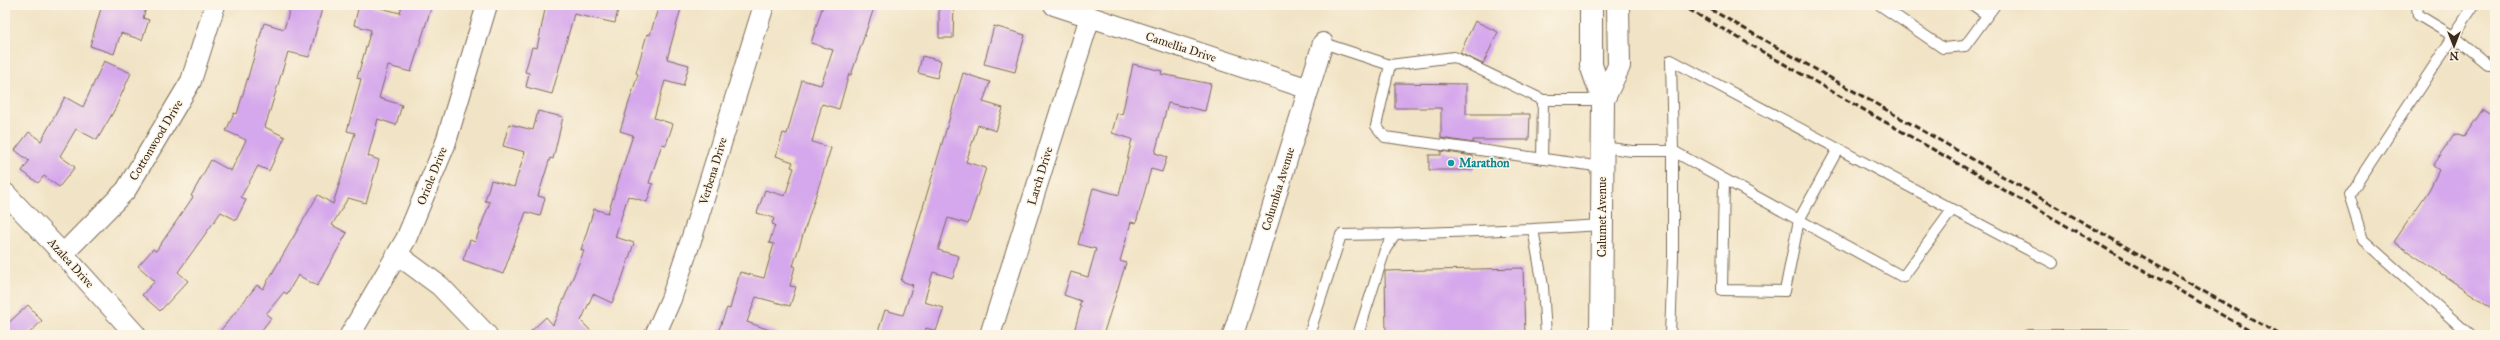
<svg xmlns="http://www.w3.org/2000/svg" width="2500" height="340" font-family="'IM FELL Great Primer',serif">
	<style>
		.building { fill: #d5a7ec }
		.lines { fill: none; stroke-linecap: round; stroke-linejoin: round }
		.service-casing { stroke: #7b6b58; stroke-width: 12 }
		.minor-casing { stroke: #7b6b58; stroke-width: 22 }
		.secondary-casing { stroke: #7b6b58; stroke-width: 24 }
		.service { stroke: #fff; stroke-width: 10 }
		.minor { stroke: #fff; stroke-width: 20 }
		.secondary { stroke: #fff; stroke-width: 22 }
		.rail { stroke: #3b2a1e; stroke-width: 3; stroke-dasharray: 6 3; stroke-linecap: butt }
		.culture-dot { fill: #0f9aa8; stroke: #fcf5e5; stroke-width: 1.5 }
		.labels { text-anchor: middle; dominant-baseline: central; stroke-width: 3; stroke-linejoin: round; paint-order: stroke }
		.street-label { font-size: 12px; fill: #3b2a1e; stroke: #fcf5e5 }
		.culture-label { font-size: 12px; font-weight: bold; fill: #0d838f; stroke: #fcf5e5; text-anchor: start }
	</style>
	<rect width="100%" height="100%" fill="#fcf5e5"/>
	<filter id="ink" filterUnits="userSpaceOnUse"><feTurbulence type="fractalNoise" baseFrequency=".025" numOctaves="2"/><feDisplacementMap in="SourceGraphic" scale="8" xChannelSelector="R" yChannelSelector="G"/><feConvolveMatrix kernelMatrix="1 2 1 2 8 2 1 2 1" color-interpolation-filters="sRGB"/></filter>
	<filter id="wash" filterUnits="userSpaceOnUse"><feTurbulence type="fractalNoise" baseFrequency=".012" numOctaves="4" result="noise"/><feDisplacementMap in="SourceGraphic" scale="16" xChannelSelector="R" yChannelSelector="G"/><feGaussianBlur stdDeviation="0.9" result="paint"/><feColorMatrix in="noise" values="0 0 0 0 0 0 0 0 0 0 0 0 0 0 0 0 0 1.4 0 .05"/><feComposite in="paint" operator="in"/></filter>
	<g filter="url(#wash)">
		<rect width="100%" height="100%" fill="#f1e3c5"/>
		<g id="blocks">
			<!-- building -->
			<path class="building" d="M102,5h45l-4,13 6,2 -7,20 -21,-7 -7,21 -24,-8z
				M291,5h32l-14,52 -21,-5 -23,75 20,10 -16,34 -11,-5 -17,31 5,3 -10,20 -15,-8 -43,60 10,9 -28,30 -18,-16 13,-14 -17,-15 15,-17 3,2 37,-54 -2,-1 20,-36 20,11 15,-31 -20,-9 8,-18 3,1 27,-91 20,6z
				M359,5h10l31,8 2,-8h30l-21,67 -23,-6 -9,32 23,7 -6,20 -18,-6 -10,37 11,4 -13,43 -18,-5 -16,27 15,8 -30,53 -19,-11 -11,19 -3,-2 -18,22 5,4 -13,17h-41l40,-50 6,4 55,-94 15,9 22,-71 -8,-2 14,-52 -4,-1 14,-48 -17,-5z
				M546,5h73l-4,18 -41,-9 -22,80 -26,-7 3,-14 -4,-1 7,-25 5,1z
				M659,5h23l-15,54 22,6 -6,21 -18,-5 -11,37 19,6 -7,21 -4,-1 -13,39 4,1 -6,18 -19,-6 -13,41 19,6 -11,33 -11,27 -19,-9 -12,27 14,14h-68l19,-18 7,8 31,-74 -3,-1 13,-41 14,4 25,-78 -13,-4 18,-57 -2,-1 11,-39 3,1z
				M823,5h52l-24,70 -2,-1 -10,35 -17,-5 -10,38 19,6 -38,118h2l-5,20 6,1 -6,19 -34,-9 -9,25 31,11 -1,2h-49l-10,-3 9,-24 3,1 10,-37 24,6 10,-34 -5,-1 6,-18 -3,-1 2,-6 -17,-5 8,-23 20,6 9,-28 -3,-1 2,-5 -17,-6 7,-23 4,1 15,-54 19,5 12,-35 -22,-7z
				M939,5h15l-1,33h-14z
				M1475,21l23,11 -15,32 -23,-11z
				M994,26l31,9 -10,37 -31,-8z
				M922,56l19,5 -4,17 -19,-5z
				M104,61l27,12 -16,36 -18,31 -21,-11 -16,27 15,11 -16,20 -15,-11 -6,7 -16,-12 7,-10 -14,-11 14,-18 12,9 24,-44 18,10z
				M1133,64l29,7 -1,3 50,10 -6,27 -37,-8 -13,50 12,4 -5,15 -11,-3 -15,54 -5,-1 -11,39 6,2 -23,72h-30l8,-28 -2,-1 2,-5 -17,-6 7,-23 17,5 8,-28 -18,-5 15,-56 26,7 13,-56 -20,-6 5,-20 5,2z
				M963,73l27,9 -7,20 20,6 -7,23 -18,-6 -12,37 20,6 -18,56 -20,-6 -10,32 21,6 -6,22 -20,-6 -9,30 20,6 -8,23 -10,-3 -2,7h-47l8,-25 18,5 10,-30 -12,-4z
				M1395,83l71,1v30h64l-1,26h-56v3l-32,-5v-30h-46z
				M2483,109l12,8v193l-101,-68 35,-52 10,-20 -6,-4 22,-32 9,3z
				M538,111l25,6 -10,42 -3,-1 -12,38 7,2 -5,18 -14,-4 -23,62 -40,-14 7,-20 5,2 15,-40 -5,-1 6,-21 23,7 11,-35 -22,-6 6,-22 24,6z
				M1441,151l32,5v14h-44v-15h12z
				M1523,268l2,67h-139l-1,-64z
				M28,305l14,16 -15,14h-22v-9z"/>
		</g>
	</g>
	<g filter="url(#ink)">
		<use href="#blocks" fill-opacity="0" stroke="#7b6b58" stroke-width="1"/>
		<g class="lines">
			<!-- service casing -->
			<g class="service-casing">
				<path id="service" d="M1880,5l63,43 22,-2 30,-41
					M1973,5l14,10
					M2417,5l1,10 35,21 35,29 7,-1
					M1323,43l67,22 64,-8 89,43
					M1390,65l-14,61 9,11 218,30
					M1603,147l29,4h41v106l-3,78
					M1542,159l1,-59h60
					M1724,179l-2,111 63,1 14,-71 39,-71
					M1952,210l-49,67 -230,-126 -2,-91 382,203
					M1533,229l69,-4
					M1309,335l32,-100 54,-1
					M1358,335l27,-85 10,-16 138,-5 10,57 3,49
					M2028,335h99
					M2470,335l-107,-95 -14,-45 125,-190"/>
			</g>
			<!-- minor casing -->
			<g class="minor-casing">
				<path id="minor" d="M1054,5l255,84
					M5,193l58,61 73,81
					M63,254l63,-64 65,-109 24,-76
					M398,255l42,31 47,49
					M350,335l56,-96 39,-94 42,-140
					M655,335l16,-36 22,-65 71,-229
					M990,335l100,-318
					M1233,335l90,-292"/>
			</g>
			<!-- secondary casing -->
			<g class="secondary-casing">
				<path id="secondary" d="M1591,5v60l12,35 -2,235
					M1603,100l16,-34 -1,-61"/>
			</g>
			<!-- service -->
			<use href="#service" class="service"/>
			<!-- minor -->
			<use href="#minor" class="minor"/>
			<!-- secondary -->
			<use href="#secondary" class="secondary"/>
			<!-- rail -->
			<path class="rail" d="M1681,5l576,330
				M1703,5l577,330"/>
		</g>
	</g>
	<!-- markers -->
	<circle class="culture-dot" cx="1451" cy="163" r="4"/>
	<g class="labels">
		<!-- street labels -->
		<g class="street-label">
			<text transform="translate(1181 47) rotate(18)">Camellia Drive</text>
			<text transform="translate(156 140) rotate(-59)">Cottonwood Drive</text>
			<text transform="translate(713 171) rotate(-73)">Verbena Drive</text>
			<text transform="translate(432 176) rotate(-68)">Oriole Drive</text>
			<text transform="translate(1040 176) rotate(-73)">Larch Drive</text>
			<text transform="translate(1278 189) rotate(-73)">Columbia Avenue</text>
			<text transform="translate(1602 217) rotate(-90)">Calumet Avenue</text>
			<text transform="translate(71 263) rotate(48)">Azalea Drive</text>
		</g>
		<!-- culture labels -->
		<g class="culture-label">
			<text x="1459" y="163">Marathon</text>
		</g>
	</g>
	<!-- margin -->
	<rect width="2500" height="340" fill="none" stroke="#fcf5e5" stroke-width="20"/>
	<!-- north arrow -->
	<g transform="translate(2454 46) rotate(180)" stroke="#fcf5e5" stroke-width="3" paint-order="stroke">
	<path d="M0-3L7 15L0 10L-7 15Z" fill="#3b2a1e"/>
	<text y="-6" font-size="11" font-weight="bold" text-anchor="middle" fill="#3b2a1e">N</text>
	</g>
</svg>
